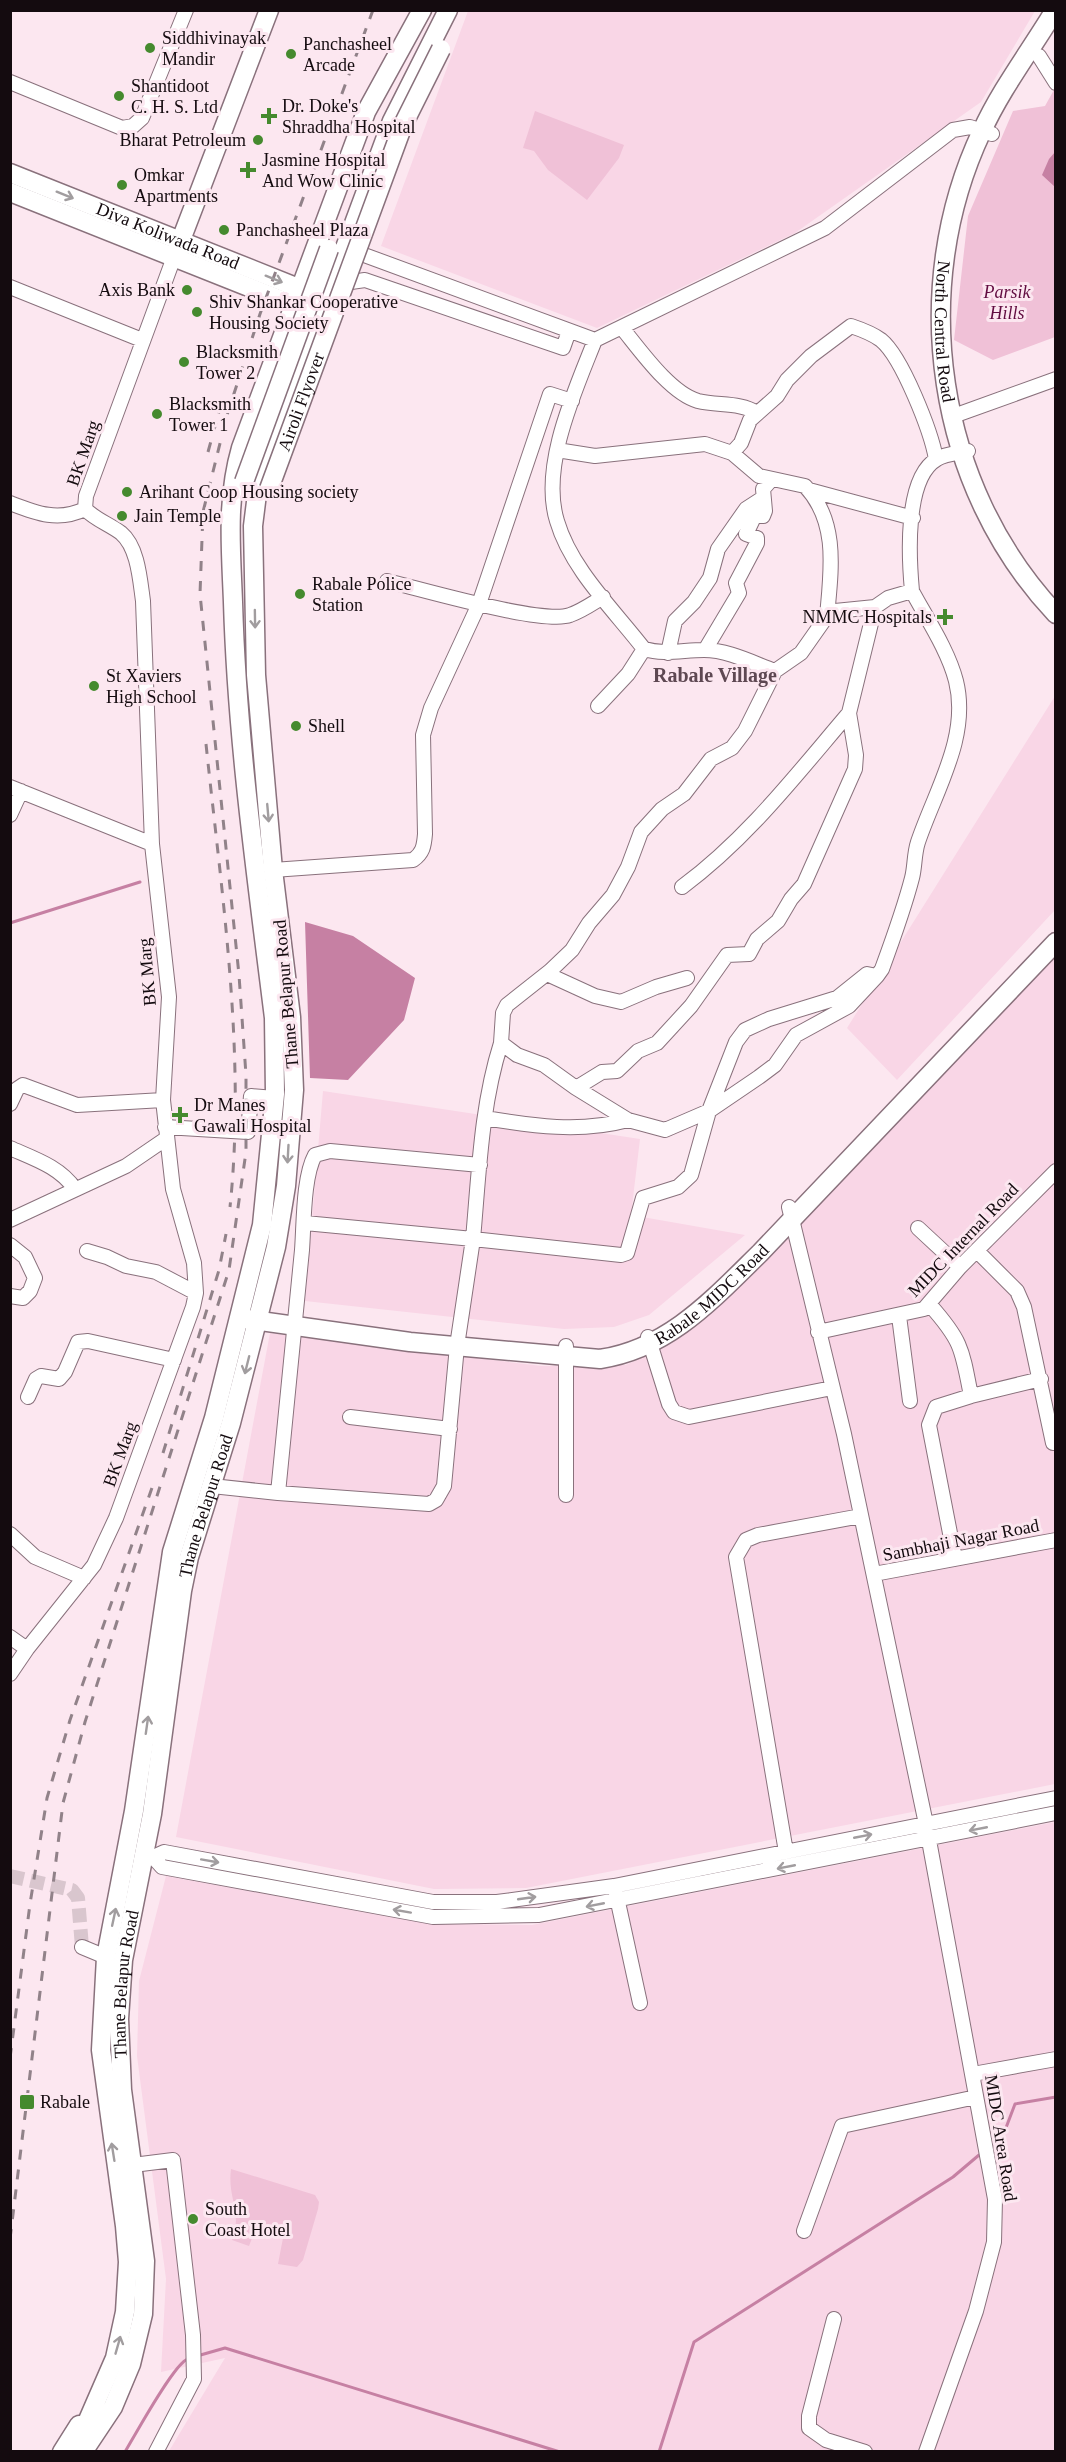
<svg xmlns="http://www.w3.org/2000/svg" width="1066" height="2462" font-family="'Times New Roman',serif">
	<style>
		.built { fill: #f9d6e6 }
		.green { fill: #f0c1d7 }
		.water { fill: #c680a3 }
		.lines { fill: none; stroke-linecap: round; stroke-linejoin: round }
		.stream { stroke: #c680a3; stroke-width: 3 }
		.minor-tunnel { stroke: #d9c6ce; stroke-width: 14; stroke-dasharray: 14 7; stroke-linecap: butt }
		.minor-casing { stroke: #89717c; stroke-width: 16 }
		.major-casing { stroke: #89717c; stroke-width: 21 }
		.minor { stroke: #fff; stroke-width: 14 }
		.major { stroke: #fff; stroke-width: 18 }
		.rail { stroke: #918289; stroke-width: 3; stroke-dasharray: 10 10; stroke-linecap: butt }
		.major-bridge-casing { stroke: #89717c; stroke-width: 21; stroke-linecap: butt }
		.major-bridge { stroke: #fff; stroke-width: 18 }
		.oneway { stroke: #a19d9f }
		.poi-dot { fill: #458a2e; stroke: #fce7f0; stroke-width: 2 }
		.labels { text-anchor: middle; dominant-baseline: central; stroke-width: 6; stroke-linejoin: round; paint-order: stroke }
		.poi-label { font-size: 18px; fill: #140b0f; stroke: #fce7f0; text-anchor: start }
		.street-label { font-size: 18px; fill: #140b0f; stroke: #fce7f0 }
		.park-label { font-size: 18px; font-style: italic; fill: #620d41; stroke: #fce7f0 }
		.neighbourhood-label { font-size: 20px; font-weight: bold; fill: #5e4852; stroke: #fce7f0 }
	</style>
	<rect width="100%" height="100%" fill="#fce7f0"/>
	<!-- built -->
	<path class="built" d="M468,11h567l-54,91 -186,131 -198,95 -216,-82z
		M1055,696v214l-158,170 -50,-52z
		M1055,953v831l-529,104 -92,1 -258,-52 94,-504 272,33 84,-1 46,-22 46,-42z
		M323,1091l317,48 -9,76 114,20 -96,80 -35,12 -50,2 -259,-28z
		M1055,1822v629h-886l56,-93 -64,14 5,-93 -29,-223 2,-75 27,-105 262,48 104,1z"/>
	<!-- green -->
	<path class="green" d="M1055,88v249l-62,23 -39,-20 14,-124 45,-105 32,-5z
		M535,111l89,34 -5,13 -32,42 -39,-30 -14,-19 -11,-3z
		M231,2169l84,26 4,7 -1,7 -15,51 -6,7 -19,-3 5,-26 -27,-10 -7,18 -17,-6c11,-27 -5,-42 -1,-71z"/>
	<!-- water -->
	<path class="water" d="M1055,152v35l-13,-12 7,-16z
		M305,922l48,14 62,42 -11,42 -56,60 -38,-2z"/>
	<g class="lines">
		<!-- stream -->
		<path class="stream" d="M10,923l130,-41
			M993,2142l11,-9 11,-29 41,-7
			M197,2356l28,-8 335,104
			M125,2452c10,-17 50,-90 63,-93
			M659,2452l35,-110 259,-165 26,-22"/>
		<!-- minor-tunnel -->
		<path class="minor-tunnel" d="M10,1876l62,14 6,8 4,49"/>
		<!-- minor casing -->
		<g class="minor-casing">
			<path id="minor" d="M1039,56l17,27
				M10,82l112,46 11,-2 9,-8 44,-108
				M356,252l239,88 230,-112 128,-98 17,-3 22,7
				M337,284l28,-4 198,68 6,-17
				M10,287l132,53
				M622,328c18,22 48,65 76,73 20,5 42,1 59,12
				M595,340c-20,51 -55,126 -38,181 14,48 57,89 87,128 20,6 39,1 60,1 24,0 49,13 71,21l26,-18 26,-37 8,-5 40,-4 13,-9 24,-7c-3,-32 -8,-113 25,-132 7,-5 22,-6 31,-8
				M959,414l97,-35
				M557,450l38,6 110,-12 27,9 27,23 46,10c34,36 26,85 22,130
				M732,453l9,-10 9,-23 27,-24 10,-16 24,-24 40,-30c9,3 22,8 30,14 21,17 50,91 55,119
				M809,490l104,28
				M10,503c26,10 48,19 75,6
				M387,581c34,8 156,44 183,34 12,-4 23,-12 33,-18
				M705,650l34,-57 -3,-10 21,-40v-5l-11,-4 9,-19 8,1 2,-5 -2,-22 8,-9
				M668,653l7,-32 19,-19 16,-24 8,-29 28,-40 17,-11
				M775,671l-30,60 -13,17 -21,11 -27,35 -22,15 -21,23 -13,35 -15,28 -24,28 -17,27 -22,21 -43,34 -4,8 -2,30 16,12 27,10 32,23 26,-16 15,-1 21,-20 19,-8 34,-37 36,-51 22,-1 8,-15 21,-18 13,-22 13,-15 51,-115 1,-14 -7,-42 26,-106
				M598,706l30,-32 16,-25
				M10,787l142,57
				M10,815l11,-24
				M273,870l140,-10c10,-7 11,-14 12,-26l-2,-99 8,-27 48,-104 71,-210 22,7
				M682,887c65,-48 114,-112 167,-174
				M547,974l48,22 26,6 35,-15 31,-9
				M501,1043c-20,63 -22,130 -28,196l148,16 6,-2 16,-55 35,-11 13,-12 18,-64 27,-69 9,-12 24,-11 68,-21 30,-24 10,2 5,-7c11,-30 22,-60 30,-91 3,-11 2,-24 6,-36 17,-51 52,-105 38,-161 -8,-31 -29,-62 -44,-90
				M576,1088l52,32 37,10 44,-19 50,-34 16,-12 21,-30 53,-29 28,-30
				M10,1104l7,-15 6,-4 54,20 86,-5
				M485,1118c48,8 95,15 143,2
				M165,1127l83,5 3,-36 24,2
				M10,1148c25,11 50,19 65,41
				M789,1207l55,227 82,390 69,375 -1,43 -18,69 -50,141
				M10,1220l116,-54 41,-28
				M305,1223l168,16 -16,107 -13,140 -8,14 -7,4 -151,-11c8,-81 16,-162 24,-243 2,-26 1,-73 13,-95l15,-4 150,14
				M918,1228l42,39
				M10,1245l15,12 10,21 -5,13 -7,7 -13,-2
				M87,1251l20,6 19,9 30,6 40,21
				M977,1251l40,40 7,16 29,136
				M930,1305c32,36 32,44 41,91l-35,11 -7,18 26,134
				M899,1316l11,85
				M818,1332l106,-23 36,-42 96,-96
				M648,1337l21,67 5,8 15,5 143,-29
				M566,1346v149
				M971,1396l70,-17
				M28,1397l8,-18 5,-3 18,3 6,-7 13,-30 10,-1 86,19
				M350,1417l100,12
				M212,1486l66,7
				M10,1534l25,23 49,21
				M874,1574l182,-34
				M10,1637l17,12
				M10,1674l17,-25 67,-84 22,-47 77,-211 3,-14 -2,-30 -21,-74 -10,-89 6,-103 -17,-153 -9,-243c-3,-21 -5,-54 -22,-68 -12,-9 -25,-13 -36,-24l1,-13 88,-239
				M786,1852l-50,-295 10,-17 12,-5 103,-19
				M144,1856l9,1 11,-5 269,50h64l117,-16 442,-88
				M153,1857l9,10 271,50 106,-2 517,-102
				M616,1893l24,110
				M82,1947l24,10
				M973,2074l83,-15
				M133,2165l40,-5 20,175 1,44 -38,73
				M804,2231l38,-105 134,-29
				M834,2319l-25,97v12l17,12 39,12"/>
		</g>
		<!-- major casing -->
		<g class="major-casing">
			<g id="major">
				<path id="s1" d="M1055,10c-24,40 -54,79 -73,121 -75,158 -46,356 74,483"/>
				<path id="s2" d="M10,173l291,116 10,1"/>
				<path d="M10,192l294,117"/>
				<path d="M176,253l93,-243"/>
				<path id="s3" d="M246,1319l164,23 190,17c68,-10 113,-60 160,-106l296,-311"/>
				<path d="M78,2443l37,-85 10,-46 3,-50 -3,-36 -24,-176 5,-93 28,-146 38,-259 42,-134 48,-193 13,-131 -1,-76c-17,-138 -37,-277 -41,-416 -2,-53 -7,-102 8,-154l125,-336 56,-102"/>
				<path d="M62,2452l17,-27"/>
				<path id="s4" d="M83,2452l30,-45 18,-43 12,-50 2,-53 -23,-171 -3,-71 4,-59 29,-146 30,-223 7,-34 42,-134 45,-176 10,-61 8,-96 -3,-73 -18,-147 -17,-195 -3,-149 5,-40 9,-28 125,-337 56,-111"/>
			</g>
		</g>
		<!-- minor -->
		<use href="#minor" class="minor"/>
		<!-- major -->
		<use href="#major" class="major"/>
		<!-- rail -->
		<path class="rail" d="M208,452l15,-55
			M206,744c16,153 40,310 24,463
			M163,1453l56,-183 7,-36
			M10,2058l20,-154 17,-106 23,-78 83,-235
			M10,2239l53,-436 22,-81 144,-452 17,-118v-77l-7,-100 -39,-381 3,-82 24,-97 33,-101 113,-304"/>
		<!-- major-bridge casing -->
		<g class="major-bridge-casing">
			<g id="major-bridge">
				<path d="M244,482l85,-233"/>
				<path id="s5" d="M269,489l134,-364 38,-76"/>
			</g>
		</g>
		<!-- major-bridge -->
		<use href="#major-bridge" class="major-bridge"/>
	</g>
	<!-- one-way arrows -->
	<defs><path id="oneway-shaft" d="M-6 0H5M1.5-3L5.5 0L1.5 3" fill="none" stroke-width="1.6" stroke-linecap="round" stroke-linejoin="round" transform="scale(1.5)"/></defs>
	<g class="oneway">
		<use href="#oneway-shaft" transform="translate(65 195) rotate(22)"/>
		<use href="#oneway-shaft" transform="translate(274 279) rotate(22)"/>
		<use href="#oneway-shaft" transform="translate(255 619) rotate(89)"/>
		<use href="#oneway-shaft" transform="translate(268 813) rotate(85)"/>
		<use href="#oneway-shaft" transform="translate(288 1154) rotate(93)"/>
		<use href="#oneway-shaft" transform="translate(247 1365) rotate(104)"/>
		<use href="#oneway-shaft" transform="translate(147 1725) rotate(-82)"/>
		<use href="#oneway-shaft" transform="translate(978 1829) rotate(169)"/>
		<use href="#oneway-shaft" transform="translate(863 1836) rotate(-11)"/>
		<use href="#oneway-shaft" transform="translate(210 1861) rotate(10)"/>
		<use href="#oneway-shaft" transform="translate(786 1867) rotate(169)"/>
		<use href="#oneway-shaft" transform="translate(527 1898) rotate(-8)"/>
		<use href="#oneway-shaft" transform="translate(595 1905) rotate(169)"/>
		<use href="#oneway-shaft" transform="translate(402 1911) rotate(-170)"/>
		<use href="#oneway-shaft" transform="translate(114 1917) rotate(-78)"/>
		<use href="#oneway-shaft" transform="translate(113 2152) rotate(-99)"/>
		<use href="#oneway-shaft" transform="translate(118 2345) rotate(-74)"/>
	</g>
	<!-- markers -->
	<g class="poi-dot">
		<circle cx="150" cy="48" r="6"/>
		<circle cx="291" cy="54" r="6"/>
		<circle cx="119" cy="96" r="6"/>
		<path d="M266 107h6v6h6v6h-6v6h-6v-6h-6v-6h6z"/>
		<circle cx="258" cy="140" r="6"/>
		<path d="M245 161h6v6h6v6h-6v6h-6v-6h-6v-6h6z"/>
		<circle cx="122" cy="185" r="6"/>
		<circle cx="224" cy="230" r="6"/>
		<circle cx="187" cy="290" r="6"/>
		<circle cx="197" cy="312" r="6"/>
		<circle cx="184" cy="362" r="6"/>
		<circle cx="157" cy="414" r="6"/>
		<circle cx="127" cy="492" r="6"/>
		<circle cx="122" cy="516" r="6"/>
		<circle cx="300" cy="594" r="6"/>
		<path d="M942 608h6v6h6v6h-6v6h-6v-6h-6v-6h6z"/>
		<circle cx="94" cy="686" r="6"/>
		<circle cx="296" cy="726" r="6"/>
		<path d="M177 1106h6v6h6v6h-6v6h-6v-6h-6v-6h6z"/>
		<rect x="19" y="2094" width="16" height="16" rx="3"/>
		<circle cx="193" cy="2219" r="6"/>
	</g>
	<g class="labels">
		<!-- poi labels -->
		<g class="poi-label">
			<text x="162" y="38">Siddhivinayak<tspan x="162" dy="21">Mandir</tspan></text>
			<text x="303" y="44">Panchasheel<tspan x="303" dy="21">Arcade</tspan></text>
			<text x="131" y="86">Shantidoot<tspan x="131" dy="21">C. H. S. Ltd</tspan></text>
			<text x="282" y="106">Dr. Doke's<tspan x="282" dy="21">Shraddha Hospital</tspan></text>
			<text x="246" y="140" text-anchor="end">Bharat Petroleum</text>
			<text x="262" y="160">Jasmine Hospital<tspan x="262" dy="21">And Wow Clinic</tspan></text>
			<text x="134" y="175">Omkar<tspan x="134" dy="21">Apartments</tspan></text>
			<text x="236" y="230">Panchasheel Plaza</text>
			<text x="175" y="290" text-anchor="end">Axis Bank</text>
			<text x="209" y="302">Shiv Shankar Cooperative<tspan x="209" dy="21">Housing Society</tspan></text>
			<text x="196" y="352">Blacksmith<tspan x="196" dy="21">Tower 2</tspan></text>
			<text x="169" y="404">Blacksmith<tspan x="169" dy="21">Tower 1</tspan></text>
			<text x="139" y="492">Arihant Coop Housing society</text>
			<text x="134" y="516">Jain Temple</text>
			<text x="312" y="584">Rabale Police<tspan x="312" dy="21">Station</tspan></text>
			<text x="932" y="617" text-anchor="end">NMMC Hospitals</text>
			<text x="106" y="676">St Xaviers<tspan x="106" dy="21">High School</tspan></text>
			<text x="308" y="726">Shell</text>
			<text x="194" y="1105">Dr Manes<tspan x="194" dy="21">Gawali Hospital</tspan></text>
			<text x="40" y="2102">Rabale</text>
			<text x="205" y="2209">South<tspan x="205" dy="21">Coast Hotel</tspan></text>
		</g>
		<!-- street labels -->
		<g class="street-label">
			<text stroke="none"><textPath href="#s2" startOffset="170">Diva Koliwada Road</textPath></text>
			<text stroke="none"><textPath href="#s1" startOffset="348">North Central Road</textPath></text>
			<text stroke="none"><textPath href="#s5" startOffset="93">Airoli Flyover</textPath></text>
			<text transform="translate(83 453) rotate(-71)">BK Marg</text>
			<text transform="translate(147 972) rotate(-95)">BK Marg</text>
			<text transform="translate(286 994) rotate(-95)">Thane Belapur Road</text>
			<text transform="translate(963 1240) rotate(-46)">MIDC Internal Road</text>
			<text stroke="none"><textPath href="#s3" startOffset="488">Rabale MIDC Road</textPath></text>
			<text transform="translate(120 1454) rotate(-70)">BK Marg</text>
			<text stroke="none"><textPath href="#s4" startOffset="970">Thane Belapur Road</textPath></text>
			<text transform="translate(961 1540) rotate(-11)">Sambhaji Nagar Road</text>
			<text stroke="none"><textPath href="#s4" startOffset="484">Thane Belapur Road</textPath></text>
			<text transform="translate(1001 2138) rotate(81)">MIDC Area Road</text>
		</g>
		<!-- park labels -->
		<g class="park-label">
			<text x="1007" y="292">Parsik<tspan x="1007" dy="21">Hills</tspan></text>
		</g>
		<!-- neighbourhood labels -->
		<g class="neighbourhood-label">
			<text x="715" y="675">Rabale Village</text>
		</g>
	</g>
	<!-- border -->
	<rect width="1066" height="2462" fill="none" stroke="#140b0f" stroke-width="24"/>
</svg>
